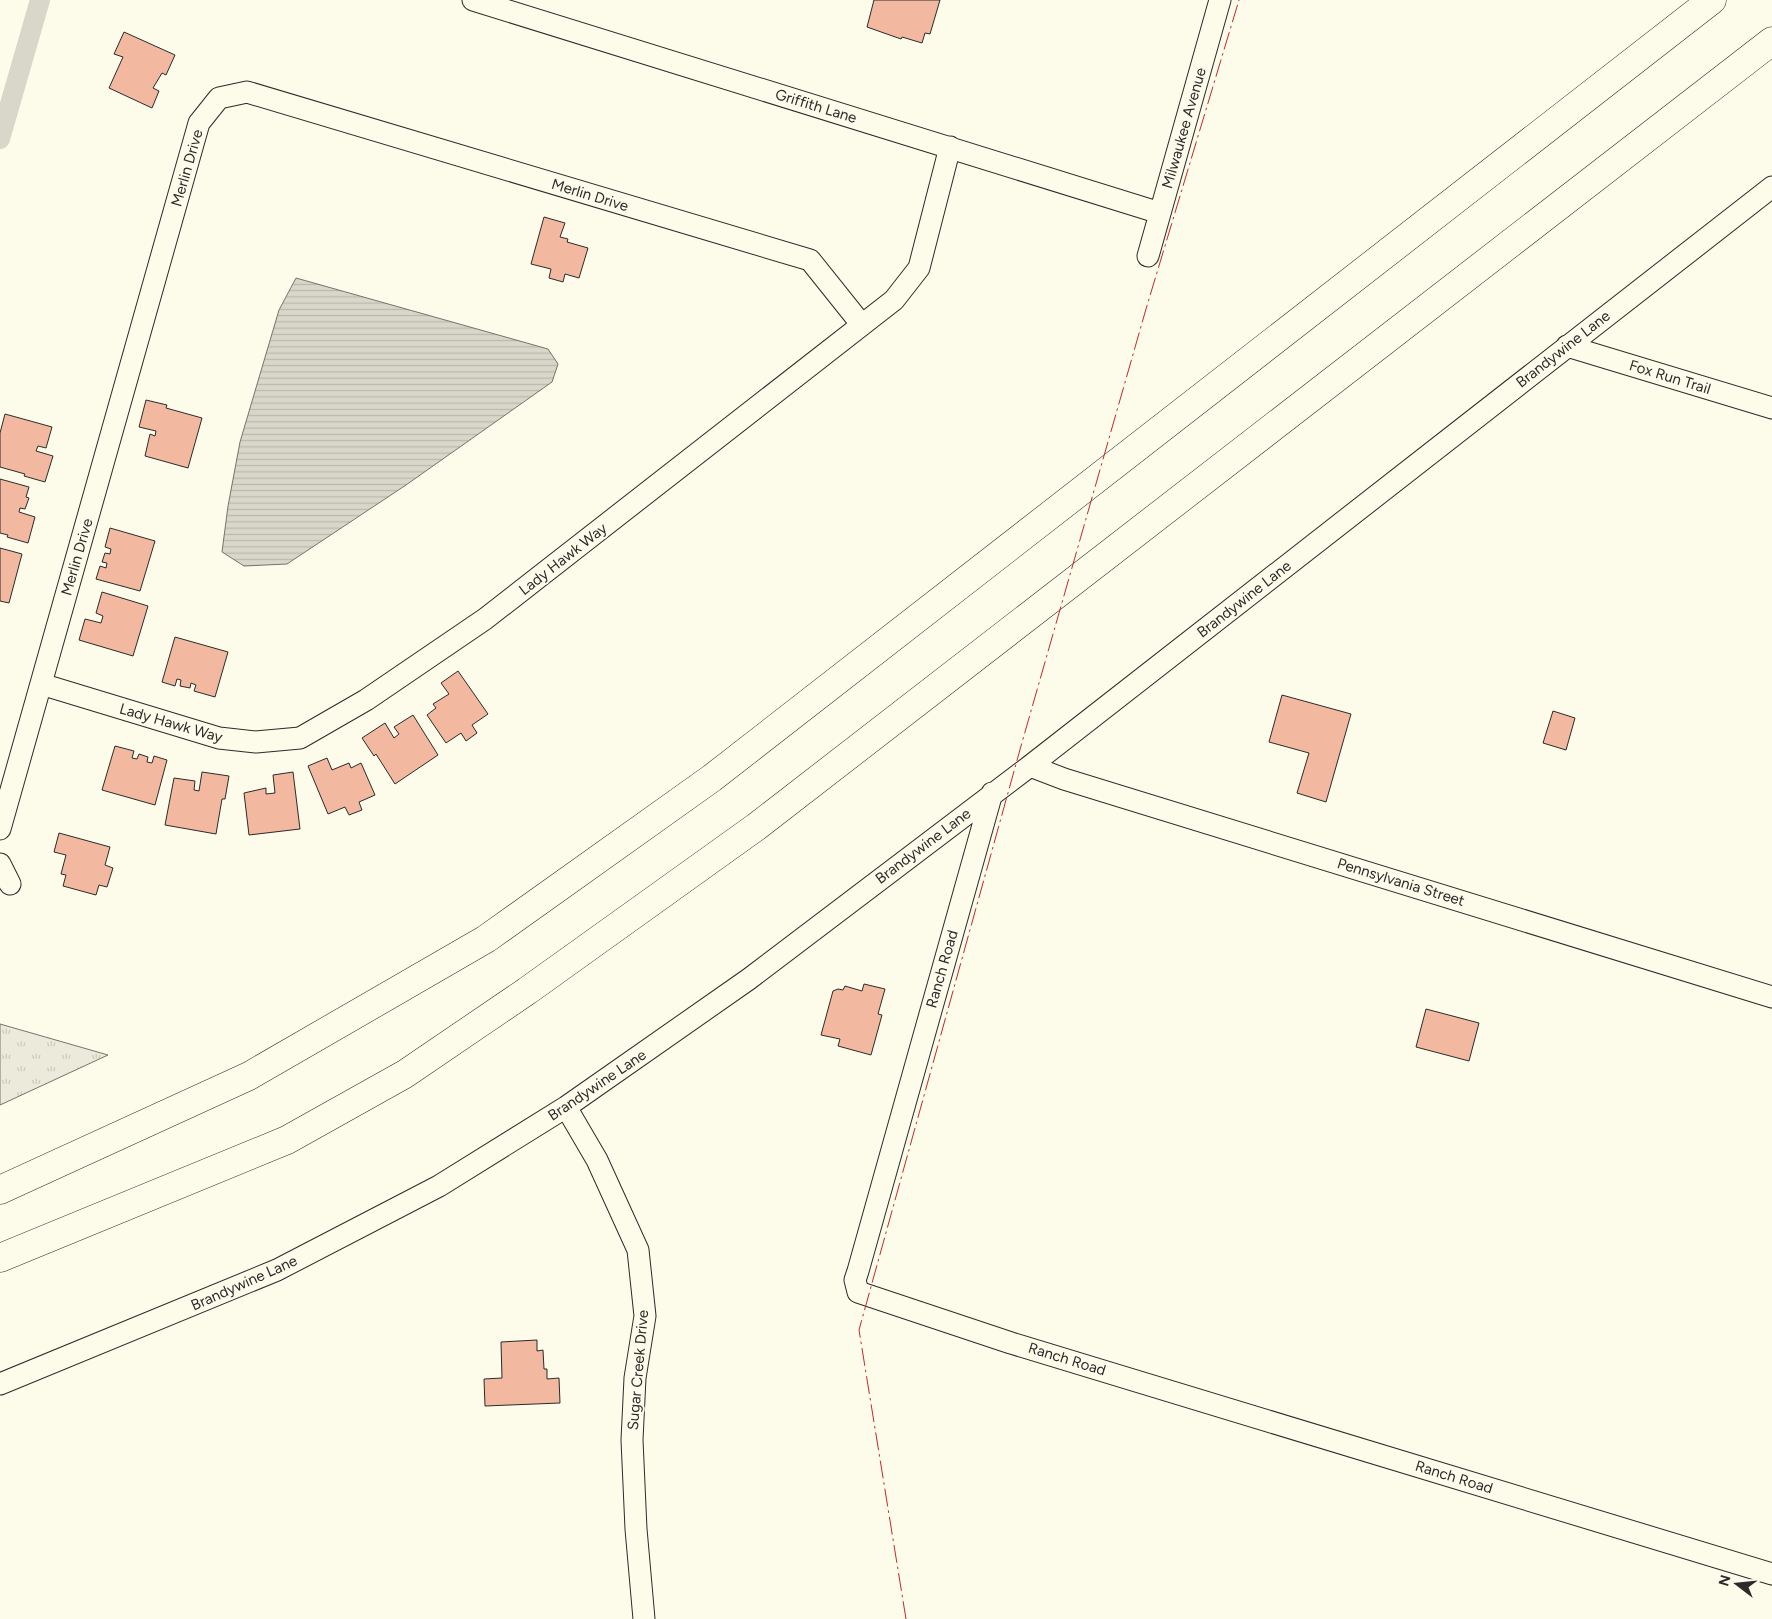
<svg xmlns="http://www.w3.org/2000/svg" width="1772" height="1619" font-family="Figtree,sans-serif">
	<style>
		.grass { fill: url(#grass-tufts); stroke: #74746e }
		.water { fill: url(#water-rules); stroke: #74746e }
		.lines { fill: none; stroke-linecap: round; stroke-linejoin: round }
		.canal { stroke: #d8d7c9; stroke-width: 20 }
		.building { fill: #f2b8a0; stroke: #2b2b2b }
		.minor-casing { stroke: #2b2b2b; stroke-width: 23 }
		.highway-casing { stroke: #2b2b2b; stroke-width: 29 }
		.minor { stroke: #fdfbea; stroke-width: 21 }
		.highway { stroke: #fdfbea; stroke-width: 28 }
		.power { stroke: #c62828; stroke-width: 1; stroke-dasharray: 18 4 2.5 4; stroke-linecap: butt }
		.labels { text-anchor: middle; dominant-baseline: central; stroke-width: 4; stroke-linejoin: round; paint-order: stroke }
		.street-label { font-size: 15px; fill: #2b2b2b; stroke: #fdfbea }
	</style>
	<defs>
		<pattern id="grass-tufts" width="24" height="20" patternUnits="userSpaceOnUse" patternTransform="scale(1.25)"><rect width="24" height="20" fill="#ecebdb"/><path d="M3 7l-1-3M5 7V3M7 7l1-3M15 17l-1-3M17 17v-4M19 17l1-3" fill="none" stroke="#cbcabc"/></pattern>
		<pattern id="water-rules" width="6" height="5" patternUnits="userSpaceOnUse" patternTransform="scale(1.25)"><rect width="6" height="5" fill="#d8d7c9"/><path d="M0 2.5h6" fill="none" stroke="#bab9ad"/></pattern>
	</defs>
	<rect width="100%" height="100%" fill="#fdfbea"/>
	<!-- grass -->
	<path class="grass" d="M0,1024l108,31 -108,50z"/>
	<!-- water -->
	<path class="water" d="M296,278l252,71 10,15 -6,18 -146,103 -119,79 -43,2 -22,-14 6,-46 12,-64 39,-132z"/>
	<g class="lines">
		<!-- canal -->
		<path class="canal" d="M0,139l40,-139"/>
	</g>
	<!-- building -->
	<path class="building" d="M874,0h66l-10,34 -5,-1 -3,10 -20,-6 -1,2 -34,-12z
		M124,32l51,23 -9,20 -4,-2 -9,15 6,3 -7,17 -43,-20 14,-31 -9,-3z
		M544,217l21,6 -5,14 8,2 -1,3 21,6 -9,30 -14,-4 -2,8 -14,-4 2,-9 -20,-5z
		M146,400l21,5 -1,3 36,10 -14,50 -43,-12 5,-22 5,2 1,-5 -17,-4z
		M5,414l47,13 -6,21 -8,-2 -2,5 17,5 -8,26 -21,-6 1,-2 -25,-7v-34z
		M0,479l29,8 -3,10 3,1 -4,11 -5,-1 -1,4 16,5 -7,26 -21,-6 1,-2 -8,-2z
		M110,528l45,13 -15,50 -44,-12 4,-13 6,2 1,-5 -5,-1 3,-9 5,1 1,-5 -6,-2z
		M0,548l22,6 -13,49 -9,-2z
		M102,592l46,14 -15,50 -54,-16 6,-21 16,4 2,-7 -7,-3z
		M175,637l53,15 -13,45 -21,-6 2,-6 -5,-2 -1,5 -10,-2 1,-6 -4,-1 -2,7 -13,-4z
		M458,671l30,43 -16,11 5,8 -11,8 -5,-8 -15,10 -19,-28 9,-7 -3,-4 16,-10 -8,-11z
		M1282,695l69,19 -25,88 -29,-9 12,-40 -40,-11z
		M1553,711l22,7 -9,32 -23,-7z
		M413,715l25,40 -43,29 -19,-30 -2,2 -12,-18 23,-15 9,15 5,-4 -5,-7z
		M115,746l19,5 -2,7 5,1 2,-5 9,3 -1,5 5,1 2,-7 13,4 -12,45 -53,-15z
		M327,758l5,12 17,-7 2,5 10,-5 14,32 -16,7 3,8 -13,5 -4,-8 -17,7 -20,-48z
		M202,772l27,4 -4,23h-3l-6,35 -51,-9 9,-47 21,3 -1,9 5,1z
		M293,772l7,57 -51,6 -5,-42 22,-5v6l9,-1 -2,-18z
		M59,833l51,14 -5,18 8,3 -6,19 -8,-2 -3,10 -33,-9 3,-11 -5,-1 5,-19 -12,-3z
		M864,984l21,5 -7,25 4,1 -11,40 -33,-9 2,-7 -19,-4 12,-44 5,-2 5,1 2,-4 17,5z
		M1426,1009l53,14 -10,38 -53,-14z
		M537,1340v11l6,-1 1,19h3v10l12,-1 1,25 -75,3 -1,-27 18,-1 -1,-36z"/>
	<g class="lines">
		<!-- minor casing -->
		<g class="minor-casing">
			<path id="minor" d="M473,0l687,213
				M1148,256l72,-256
				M1567,346l205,62
				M41,684l178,54 37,4 44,-4 66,-38 119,-81 409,-319 25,-32 31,-121
				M1030,766l34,13 708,218
				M992,793l-134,478 -3,9 3,12 153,51 761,231
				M0,829l199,-706 20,-25 28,-6 563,168 52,65
				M0,864l10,20
				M566,1107l31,53 41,90 7,66 -10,62 -3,62 4,89 8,90
				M0,1384l277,-114 162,-84 127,-79 183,-128 281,-213 742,-579"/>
		</g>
		<!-- highway casing -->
		<g class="highway-casing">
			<path id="highway" d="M0,1190l249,-114 237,-137 226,-161 1000,-778
				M0,1258l287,-118 118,-66 122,-83 229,-164 1016,-786"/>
		</g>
		<!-- minor -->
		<use href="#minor" class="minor"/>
		<!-- highway -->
		<use href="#highway" class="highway"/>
		<!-- power -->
		<path class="power" d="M906,1619l-47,-289 162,-584 125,-437 93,-309"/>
	</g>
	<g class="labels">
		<!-- street labels -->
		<g class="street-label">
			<text transform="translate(816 106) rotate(17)">Griffith Lane</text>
			<text transform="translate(1184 128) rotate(-74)">Milwaukee Avenue</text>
			<text transform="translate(187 168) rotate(-74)">Merlin Drive</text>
			<text transform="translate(590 195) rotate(17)">Merlin Drive</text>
			<text transform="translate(1563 349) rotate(-38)">Brandywine Lane</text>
			<text transform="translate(1670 377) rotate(17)">Fox Run Trail</text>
			<text transform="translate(77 557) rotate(-74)">Merlin Drive</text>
			<text transform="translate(563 559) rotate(-38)">Lady Hawk Way</text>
			<text transform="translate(1244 599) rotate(-38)">Brandywine Lane</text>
			<text transform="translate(171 723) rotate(16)">Lady Hawk Way</text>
			<text transform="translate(923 846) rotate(-37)">Brandywine Lane</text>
			<text transform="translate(1401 882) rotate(17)">Pennsylvania Street</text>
			<text transform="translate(942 969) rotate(-74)">Ranch Road</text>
			<text transform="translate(597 1085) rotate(-34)">Brandywine Lane</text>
			<text transform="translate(244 1283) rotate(-24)">Brandywine Lane</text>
			<text transform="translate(1067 1359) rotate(17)">Ranch Road</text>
			<text transform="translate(638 1370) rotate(-85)">Sugar Creek Drive</text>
			<text transform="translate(1454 1477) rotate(17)">Ranch Road</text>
		</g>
	</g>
	<!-- north arrow -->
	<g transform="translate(1737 1584) rotate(286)" stroke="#fdfbea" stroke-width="4" paint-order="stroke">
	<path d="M0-4L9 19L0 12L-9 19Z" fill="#2b2b2b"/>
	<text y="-8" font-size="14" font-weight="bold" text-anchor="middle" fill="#2b2b2b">N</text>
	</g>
</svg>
